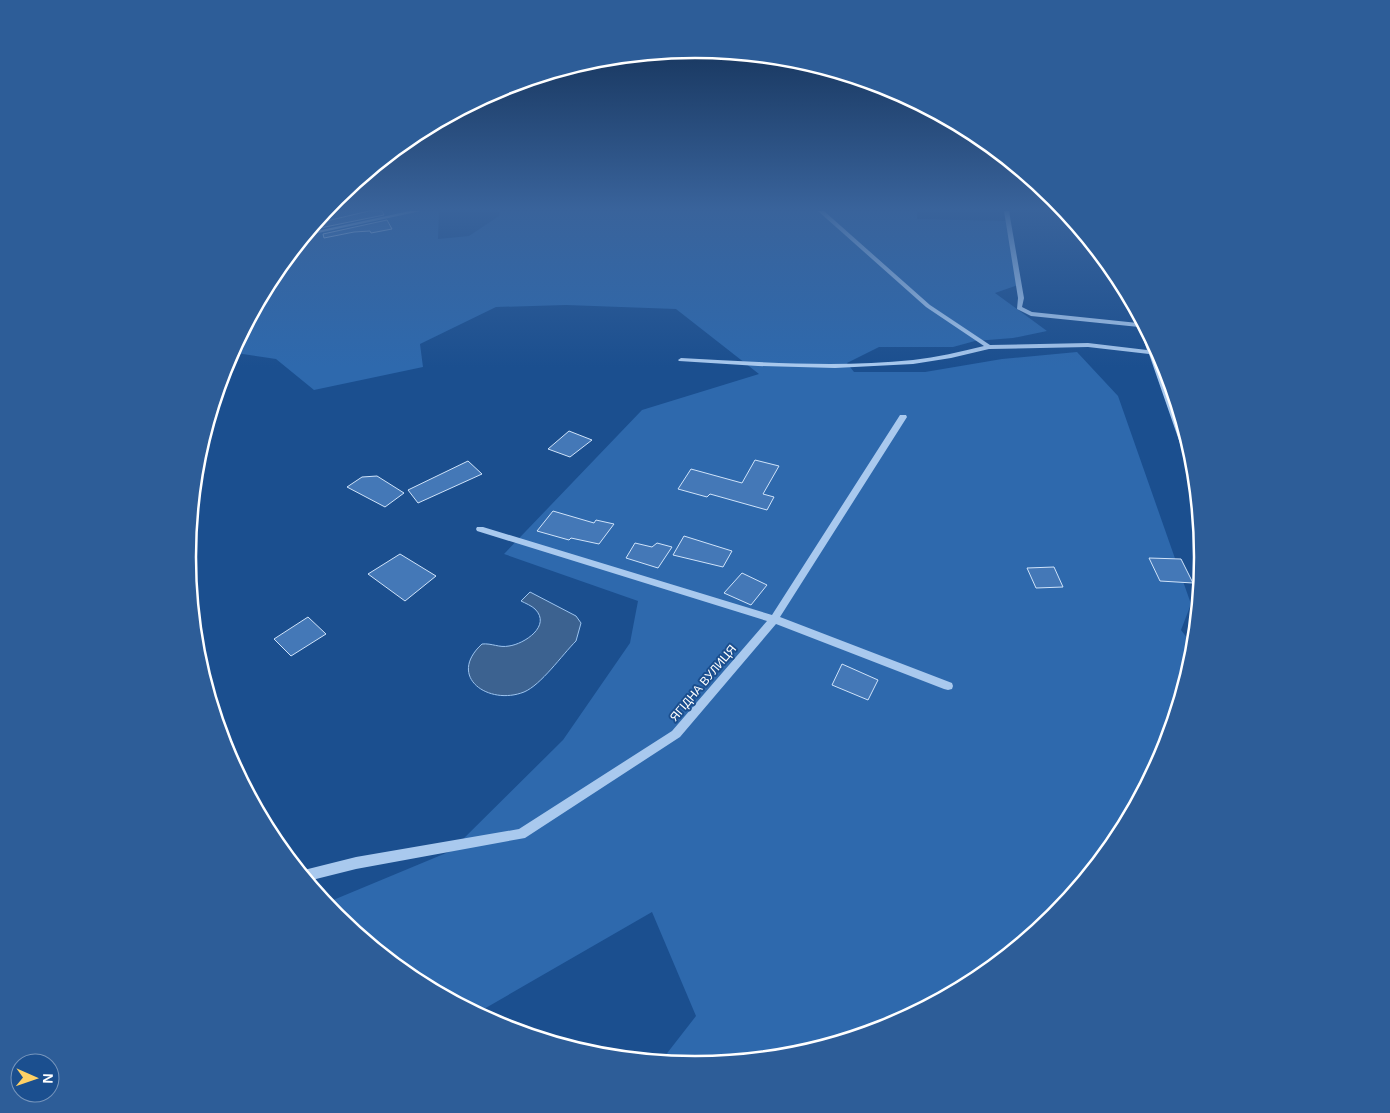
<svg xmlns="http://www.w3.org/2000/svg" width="1390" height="1113" font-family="Helvetica,sans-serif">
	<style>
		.green { fill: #2e69ad }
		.water { fill: #3c6290; stroke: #9cc4f0 }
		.building { fill: #4478b7; stroke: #cfe3fa }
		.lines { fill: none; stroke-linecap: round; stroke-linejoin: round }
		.minor { fill: #a9c9ee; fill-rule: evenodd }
		.labels { text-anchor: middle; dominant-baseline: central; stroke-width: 4; stroke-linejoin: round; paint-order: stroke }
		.street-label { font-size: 12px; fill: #fff; stroke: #1b4f8f }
		.rim { fill: none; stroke: #fff; stroke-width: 2.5 }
	</style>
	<rect width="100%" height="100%" fill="#1b4f8f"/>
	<!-- green -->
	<path class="green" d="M325,211h114l-1,28 31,-3 30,-20 1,-5h417v8l91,2 10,64 -23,8 52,38 -34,7 -38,3 -22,6h-74l-32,16 7,9h71l77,-13 75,-7 41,44 73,208 -10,26 13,17 -1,9 -29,95 -47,88 -63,77 -77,63 -88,47 -95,29 -99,9 -34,-3 35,-45 -44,-104 -175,101 -64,-34 -77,-64 -10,-12 125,-52 112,-111 67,-97 8,-42 -134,-47 138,-144 117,-36 -83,-65 -110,-4 -70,2 -76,37 3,23 -109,23 -38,-31 -40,-6 26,-51 -2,-3 13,-25z"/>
	<!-- water -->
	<path class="water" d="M530,592l46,24 5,7 -5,18c-14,14 -35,44 -52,51 -35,14 -78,-15 -42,-48 10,-1 17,4 27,2 15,-2 43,-20 26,-37 -3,-3 -10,-6 -14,-8z"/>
	<!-- building -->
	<path class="building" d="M369,211h13l2,4 -64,13 -2,-5z
		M387,220l5,9 -21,4 -1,-2 -16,1 -30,6 -1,-4z
		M569,431l23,9 -22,17 -22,-8z
		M755,460l24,6 -16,28 11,3 -7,13 -57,-16 -3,3 -29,-8 13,-20 51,14z
		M468,461l14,13 -64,29 -10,-13z
		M377,476l27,17 -19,14 -38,-20 15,-10z
		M553,511l41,12 2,-3 18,4 -15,20 -28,-6 -2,2 -32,-9z
		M684,536l48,15 -9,16 -50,-12z
		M635,543l17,4 5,-4 15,4 -14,21 -32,-10z
		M400,554l36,22 -31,25 -37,-27z
		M1149,558l32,1 12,24 -33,-2z
		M1054,567l9,20 -27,1 -9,-20z
		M742,573l25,12 -16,20 -27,-12z
		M308,617l18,17 -35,22 -17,-17z
		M842,664l36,16 -10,20 -36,-15z"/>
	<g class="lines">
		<!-- minor -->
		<path class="minor" d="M410,211h11l-117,25 3,-3z
			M818,211h6l106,94 60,40 98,-2 59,7 -8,-23 -108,-11 -14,-7 1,-11 -14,-87h5l15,87 -2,9 10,5 106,11 -4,-11 2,-2 10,18 16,44 5,1 2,4h-6l30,82 2,19 -4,-3 -42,-121 -61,-7 -99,2 -38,9 -38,6 -78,4 -77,-2 -79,-5 -1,-1 3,-2c77,4 155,10 232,2 24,-3 47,-8 71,-14l-58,-39z
			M900,415h6l1,2 -127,200 172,66 1,3 -1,3 -4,1 -4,-1 -168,-65 -96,113 -155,101 -169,31 -48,12 -8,-10 56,-14 163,-28 153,-98 95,-110 -290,-90 -1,-2 1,-2h6l289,88z"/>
	</g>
	<!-- sky -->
	<linearGradient id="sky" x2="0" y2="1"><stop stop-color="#0f2b4f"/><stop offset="0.57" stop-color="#39639b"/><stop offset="1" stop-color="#39639b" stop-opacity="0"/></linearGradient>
	<rect width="1390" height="367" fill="url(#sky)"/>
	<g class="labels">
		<!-- street labels -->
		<g class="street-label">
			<text transform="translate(703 683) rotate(-50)">ЯГІДНА ВУЛИЦЯ</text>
		</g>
	</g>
	<!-- crop -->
	<path d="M0 0H1390V1113H0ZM196 557a499 499 0 1 1 998 0a499 499 0 1 1-998 0Z" fill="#2d5d98" fill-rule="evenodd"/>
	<path class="rim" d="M196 557a499 499 0 1 1 998 0a499 499 0 1 1-998 0Z"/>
	<!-- north arrow -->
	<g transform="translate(35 1078) rotate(92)"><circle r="24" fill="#1b4f8f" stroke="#7695bc"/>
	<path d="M0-4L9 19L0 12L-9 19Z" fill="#ffd166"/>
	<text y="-8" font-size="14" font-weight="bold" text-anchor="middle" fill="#ffffff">N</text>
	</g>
</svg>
